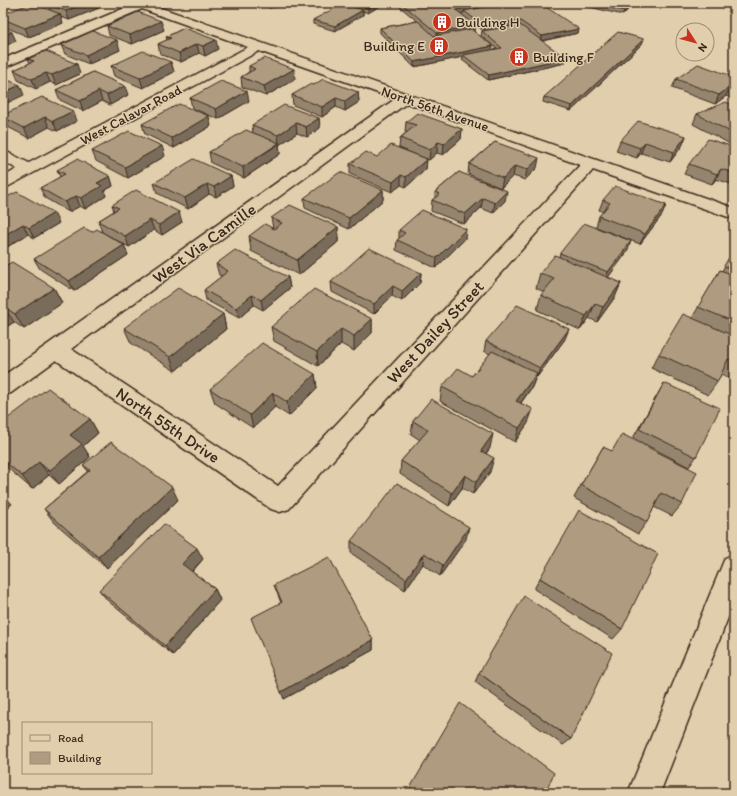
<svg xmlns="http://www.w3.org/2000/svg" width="737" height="796" font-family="Itim,sans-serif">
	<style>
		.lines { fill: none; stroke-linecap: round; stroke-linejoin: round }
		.minor-casing { stroke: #3b2a1e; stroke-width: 3 }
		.minor { fill: #e1ceac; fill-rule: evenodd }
		.wall { fill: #96856e; stroke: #3b2a1e; fill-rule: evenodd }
		.shaded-wall { fill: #7a6c5a; stroke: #3b2a1e }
		.building { fill: #ae9b80; stroke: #3b2a1e }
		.labels { text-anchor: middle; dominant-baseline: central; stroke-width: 3; stroke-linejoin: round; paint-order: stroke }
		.far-poi-label { font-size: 14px; fill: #3b2a1e; stroke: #e1ceac; text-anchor: start }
		.far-street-label { font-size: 14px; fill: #3b2a1e; stroke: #e1ceac }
		.street-label { font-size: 17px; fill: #3b2a1e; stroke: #e1ceac }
	</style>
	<rect width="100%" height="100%" fill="#e1ceac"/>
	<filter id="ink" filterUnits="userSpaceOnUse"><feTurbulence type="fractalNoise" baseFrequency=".025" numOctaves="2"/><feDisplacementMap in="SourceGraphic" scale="8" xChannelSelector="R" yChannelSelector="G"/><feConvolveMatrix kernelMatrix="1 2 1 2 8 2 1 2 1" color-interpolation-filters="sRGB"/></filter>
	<g filter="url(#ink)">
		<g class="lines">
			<!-- minor casing -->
			<g class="minor-casing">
				<path id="minor" d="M130,3h17l587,205v11l-141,-49 -304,339 -9,3 -9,-3 -215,-149 -45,33 -8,2v-19l392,-277 -136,-48 -250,135 -6,2v-11l14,-8 -14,-8v-11l26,13 219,-116 -106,-38 -139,59v-9l129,-54zM407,103l173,62 -302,321 -207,-137z
					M734,554v48l-74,191h-32l97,-235z"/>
			</g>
			<!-- minor -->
			<use href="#minor" class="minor"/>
		</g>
		<!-- wall -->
		<path class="wall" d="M50,3h48l1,5 -30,12 -8,-3 2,6 -34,14 -26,-11v-12l47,-4 -2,-6z
			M264,3h33l-28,5z
			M346,3h39l-17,10 -5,-2v4l-28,16 -22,-7v-4l33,-15z
			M400,3h89v3l90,23 -1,4 -36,8 23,22 -77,17 -26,-20 1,-3 -49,10 -34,-34v-5l37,-7 -18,-15zM476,25l7,6h-1l-1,5 16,13 -5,1 -19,-20h2z
			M573,3h41l13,8 -4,4z
			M107,26l57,4 -32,14 -23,-9z
			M184,28l34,21 -13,7 -6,-3 -18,9 -21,-8 -2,-10 9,-4 -1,-3z
			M642,44l-71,67 -28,-9 1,-5z
			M61,45l59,5 -31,14 -24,-10z
			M28,59l52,15 -24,11 -6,-3 -14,7 -18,-9 -4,-10 16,-7z
			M171,62l3,10 -31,16 -29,-12 -3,-10z
			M249,66l46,13 -29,17 -24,-9 -1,-10 8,-5z
			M93,72l35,23 -18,10 -8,-4 -19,10 -23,-11 -4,-10z
			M734,77v18l-3,3 -5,-2 -11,8 -43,-16 4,-9z
			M314,85l44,7 1,10 -14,9 -9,-4 -14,10 -29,-12 -1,-10z
			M190,98l59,3 -31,18 -26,-11z
			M734,106v40l-41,-22 4,-10z
			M73,111l4,10 -20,10 -8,-4 -20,11 -23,-12 -3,-7v-4z
			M319,118l1,10 -13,9 -10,-4 -18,12 1,9 -36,24 -33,-15 -2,-11 44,-19 -1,-8z
			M406,122l56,7 -1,10 -18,16 -6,-2 -8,7 -30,-12 1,-10 7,-6h-2z
			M142,124l69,2 -37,22 -29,-14z
			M686,136l-4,10 -12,16 -29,-9 -4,5 -21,-7 4,-10z
			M495,142l42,26 -12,12 -12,-4 -12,12 -33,-14 1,-10z
			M734,147v38l-18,-6 -4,5 -28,-10 5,-10z
			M92,151l73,5 -37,22 -32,-17z
			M377,157l50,2 -1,10 -20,18 -5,-2 -9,7 -42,-18v-10z
			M57,170l53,6 3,10 -9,5 2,5 -21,13 -5,-3 -11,6 -24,-14 -5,-10 20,-11z
			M459,172l46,29 -12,12 -12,-5 -17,16 -33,-13 1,-11 3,-2v-6z
			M231,176l2,10 -17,11 -7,-3 -21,15 -31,-16 -3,-10z
			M383,190v10l-34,29 -44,-21 -1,-10z
			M3,199l56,24 -25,15 -6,-4 -24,15 -1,-1z
			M603,200l63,5 -4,10 -22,29 -44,-17 3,-11 4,-4 -4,-2z
			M112,205l70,17 -20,13 -8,-5 -25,17 -27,-15 -4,-11 16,-10z
			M271,218l67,9v15l-39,33 -48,-24 -2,-15 24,-8z
			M399,230l66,9 -29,29 -40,-18 1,-10 2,-2z
			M92,232l32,13 4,10 -54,36 -34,-22 -6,-10z
			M734,249v131l-13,-6 -3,7 -10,14 -57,-27 8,-14 33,-36 28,-48 2,1z
			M627,252l-19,25 13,6 -6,14 -18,25 -8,-4 -9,12 -43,-20 4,-15 3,-3 -8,-4 4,-15 19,-16 1,-4z
			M216,264l72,13 2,11 -27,22 -9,-5 -15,13 -33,-18 -2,-10 18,-14 -3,-1z
			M3,267l51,21 8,15 -38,26 -10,-7 -11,7z
			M421,273l-1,10 -18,18 -10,-5 -18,18 -42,-22 -1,-10z
			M223,314l3,15 -51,42 -44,-28 -7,-15z
			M372,319v14l-18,18 -13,-7 -23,22 -44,-25 -3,-14z
			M565,339l-28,38h-1l-4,10 -11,16 7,20 -13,19 -75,-41 2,-14 30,-11 18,-22 -6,-3 2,-10z
			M315,374l2,14 -28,28 -14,-9 -22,21 -38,-25 -5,-14z
			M664,383l32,74 -7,10 -56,-29z
			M90,419l8,14 -15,13 7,11 -31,27 -10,-9 -17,14 -29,-25v-42z
			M413,421l77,27 -4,6 4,18 -17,22 -11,-6 -13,18 -49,-32 1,-13 19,-21 -9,-6z
			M603,447l79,57 -10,12 -18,-9 -7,15 -9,12 -64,-36 7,-13z
			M83,465l95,35 -71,68 -53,-46 -10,-13 44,-38z
			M466,539l-26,37 -17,-12 -18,26 -54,-37v-12z
			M203,559l-11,13 23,17 5,11 -47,55 -65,-54 -9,-11z
			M540,578l82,51 -9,10 -79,-50z
			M274,585l99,55v10l-89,49 -3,-96 -3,-8z
			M479,673l92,66 -8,6 -88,-63z"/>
		<!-- shaded-wall -->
		<path class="shaded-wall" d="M86,3h12l1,5 -30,12 -3,-9z
			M268,3h29l-28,5z
			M377,3h8l-17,10v-5z
			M490,3l-1,5 -25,3v2l-8,1v-4z
			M629,7l-2,4 -4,4 1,-4z
			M363,10v5l-28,16v-5z
			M60,14l3,9 -34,14 -4,-9z
			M519,20l-1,5 -34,7 1,-5z
			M161,21l3,9 -32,14 -2,-9z
			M476,25l-1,5 -38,7v-4z
			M579,29l-1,4 -37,8 1,-5z
			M12,32l4,9 -13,6v-11z
			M644,39l-2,5 -71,67 1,-5z
			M117,40l3,10 -31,14 -3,-9z
			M216,40l2,9 -13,7 -2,-10z
			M197,44l2,9 -18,9 -2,-9z
			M493,46l-1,5 -29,4v2l-49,10v-5z
			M566,58l-1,5 -77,17 1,-5z
			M171,62l3,10 -31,16 -3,-10z
			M77,64l3,10 -24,11 -4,-10z
			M294,69l1,10 -29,17 -2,-10z
			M46,73l4,9 -14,7 -4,-10z
			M20,85l4,10 -21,10v-12z
			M125,86l3,9 -18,10 -3,-10z
			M731,86l-5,10 -11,8 4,-9z
			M734,90v5l-3,3z
			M99,91l3,10 -19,10 -3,-10z
			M247,91l2,10 -31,18 -2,-10z
			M358,92l1,10 -14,9v-10z
			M336,98v9l-14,10v-10z
			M73,111l4,10 -20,10 -4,-10z
			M209,116l2,10 -37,22 -2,-10z
			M45,117l4,10 -20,11 -5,-10z
			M319,118l1,10 -13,9 -1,-10z
			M296,123l1,10 -18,12 1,9 -36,24 -1,-11 36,-23 -1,-9z
			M462,129l-1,10 -18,16 1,-11z
			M686,136l-4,10 -12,16 4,-10z
			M438,142l-1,11 -8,7 1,-10z
			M645,142l-4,11 -4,5 3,-10z
			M162,146l3,10 -37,22 -3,-11z
			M539,158l-2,10 -12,12 2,-10z
			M427,159l-1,10 -20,18v-10z
			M515,166l-2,10 -12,12 2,-10z
			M721,169l-5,10 -4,5 5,-10z
			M401,175v10l-9,7 1,-10z
			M110,176l3,10 -9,5 2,5 -21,13 -4,-11 16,-15z
			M231,176l2,10 -17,11 -2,-10z
			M207,184l2,10 -21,15 -3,-11z
			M383,190v10l-34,29v-11z
			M507,191l-2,10 -12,12 2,-10z
			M76,196l4,10 -11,6 -4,-10z
			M483,198l-2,10 -17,16 1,-10z
			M666,205l-4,10 -22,29 5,-10z
			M179,212l3,10 -20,13 -3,-10z
			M54,213l5,10 -25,15 -5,-10z
			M150,220l4,10 -25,17 -4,-11z
			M23,224l5,10 -24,15 -1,-2v-11z
			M338,227v15l-39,33 -2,-15z
			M466,229l-1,10 -29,29 1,-10z
			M631,241l-4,11 -23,31 4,-11z
			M124,245l4,10 -54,36 -5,-10z
			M421,273l-1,10 -18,18v-10z
			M288,277l2,11 -27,22 -2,-10z
			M621,283l-6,14 -18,25 6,-15z
			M393,286l-1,10 -18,18v-10z
			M54,288l8,15 -38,26 -9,-15z
			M252,295l2,10 -15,13 -3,-10z
			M595,304l-6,14 -9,12 6,-14z
			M4,307l10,15 -11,7v-21z
			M223,314l3,15 -51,42 -5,-14z
			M372,319v14l-18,18v-15z
			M341,329v15l-23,22 -1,-14z
			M569,329l-4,10 -28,38 3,-9z
			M537,373l-5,14 -20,28 4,-14z
			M315,374l2,14 -28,28 -2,-14z
			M273,393l2,14 -22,21 -3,-13z
			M533,409l-5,14 -13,19 4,-14z
			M90,419l8,14 -15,13 7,11 -31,27 -10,-13 21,-36z
			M493,434l-3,14 -12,16 3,-13z
			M494,458l-4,14 -17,22 3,-12z
			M39,462l10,13 -17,14 -10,-13z
			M465,475l-3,13 -13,18 3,-13z
			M172,487l6,13 -71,68 -9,-11z
			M3,494l9,10 -9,8z
			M469,527l-3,12 -26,37 3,-11z
			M197,548l6,11 -15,16 -6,-11z
			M424,553l-1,11 -18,26 1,-11z
			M215,589l5,11 -47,55 -8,-9z
			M373,640v10l-89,49 -3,-7z"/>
		<!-- building -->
		<path class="building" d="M32,3l28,11 -35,14 -22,-9v-5z
			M50,3h36l-20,8 -18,-7z
			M351,3h26l-9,5z
			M401,3h89l-34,7 20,15 -39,8z
			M505,3h35l39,26 -37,7 -23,-16 -34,7 -21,-16z
			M593,3h21l15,4 -5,4z
			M342,4l21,6 -28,16 -22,-6z
			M138,12l23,9 -31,14 -23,-9z
			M418,21l16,15 37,-7 22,17 -79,16 -34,-34z
			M520,25l46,33 -77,17 -26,-20 39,-7 -20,-17z
			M3,28l9,4 -9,4z
			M184,28l32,12 -13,6 -6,-2 -18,9 -21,-9 13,-6 -5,-1z
			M93,31l24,9 -31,15 -25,-10z
			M618,32l26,7 -72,67 -28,-9z
			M46,51l31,13 -25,11 -6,-2 -14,6 -18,-9 20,-9 -6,-2z
			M143,51l28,11 -31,16 -29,-12z
			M264,58l30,11 -30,17 -23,-9 14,-8 -6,-3z
			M698,64l36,13v10l-3,-1 -12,9 -43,-16z
			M93,72l32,14 -18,9 -8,-4 -19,10 -24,-11z
			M3,78l17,7 -17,8z
			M323,79l35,13 -13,9 -9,-3 -14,9 -30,-12 19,-11 3,1z
			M221,81l26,10 -31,18 -26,-11z
			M42,97l31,14 -20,10 -8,-4 -21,11 -21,-11v-2z
			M726,102l8,4v28l-37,-20z
			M179,104l30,12 -37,22 -30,-14z
			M284,105l35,13 -13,9 -10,-4 -18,12 -26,-10z
			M417,113l45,16 -18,15 -6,-2 -8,8 -30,-12 16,-13 -10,-3z
			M638,121l48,15 -12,16 -29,-10 -5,6 -20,-7z
			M246,130l33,13 -36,24 -34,-15z
			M129,131l33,15 -37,21 -33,-16z
			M708,139l26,8v26l-13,-4 -4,5 -28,-10z
			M495,142l44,16 -12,12 -12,-4 -12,12 -34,-14z
			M391,145l36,14 -21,18 -5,-2 -8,7 -43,-18 16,-12 11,5z
			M77,159l33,17 -13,7 5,3 -21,12 -5,-2 -11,6 -25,-14 25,-14 -8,-4z
			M194,159l37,17 -17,11 -7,-3 -22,14 -31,-15z
			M340,172l43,18 -34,28 -45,-20z
			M459,172l48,19 -12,12 -12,-5 -18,16 -33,-14 8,-6 -5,-2z
			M615,186l51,19 -21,29 -46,-18 11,-13 -7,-3z
			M136,190l43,22 -20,13 -9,-5 -25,16 -27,-15 21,-13 -7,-3z
			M17,192l37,21 -25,15 -6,-4 -20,12v-28h1l-1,-1v-8z
			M290,205l48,22 -41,33 -48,-24 16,-12 9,5 8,-6 -11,-5z
			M422,210l44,19 -29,29 -40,-18 8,-7 -6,-3z
			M584,223l47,18 -23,31 -48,-19z
			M84,228l8,4 5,-3 27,16 -55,36 -35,-22z
			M369,248l52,25 -19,18 -9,-5 -19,18 -43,-22z
			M734,249v21l-10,-4z
			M235,250l53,27 -27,23 -9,-5 -16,13 -32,-18 24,-19 -12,-7z
			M555,255l66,28 -18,24 -8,-3 -9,12 -45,-21 13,-16 -14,-6z
			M12,262l42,26 -39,26 -11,-7 -1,1v-41z
			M720,270l14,5v47l-36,-15z
			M178,288l45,26 -53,43 -46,-29z
			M314,289l58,30 -18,17 -13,-7 -24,23 -46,-25z
			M517,305l52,24 -29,39 -54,-27z
			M683,314l51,22v26l-6,-3 -10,22 -59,-27z
			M262,343l53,31 -28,28 -14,-9 -23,22 -40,-26z
			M492,351l45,22 -21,28 17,8 -14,19 -77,-41 16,-19 14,8z
			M664,383l56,25 -24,49 -57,-28z
			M48,388l42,31 -20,16 12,9 -33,27 -10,-9 -17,14 -19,-16v-38z
			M431,399l62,35 -12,17 13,7 -18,24 -11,-7 -13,18 -51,-32 27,-31 -15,-9z
			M622,434l75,38 -15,32 -21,-11 -14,29 -66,-37 22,-38 9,4z
			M111,442l61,45 -74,70 -54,-48 46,-39 -7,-5z
			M397,483l72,44 -26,38 -19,-12 -18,26 -55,-38z
			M579,510l79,44 -36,75 -82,-51z
			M164,524l33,24 -15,16 33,25 -50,57 -66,-56z
			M329,557l44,83 -92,52 -30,-74 31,-16 -8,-17z
			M524,596l88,57 -41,86 -92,-66z
			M460,703l94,70 -9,20h-138z"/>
	</g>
	<!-- icons -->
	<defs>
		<g id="building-disc" transform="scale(1)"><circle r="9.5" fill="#c8321e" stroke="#e1ceac"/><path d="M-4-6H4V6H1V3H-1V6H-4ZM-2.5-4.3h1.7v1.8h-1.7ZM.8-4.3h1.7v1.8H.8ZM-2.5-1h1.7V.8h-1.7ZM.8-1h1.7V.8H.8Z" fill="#fff"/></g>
	</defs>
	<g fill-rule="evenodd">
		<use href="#building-disc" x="442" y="22"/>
		<use href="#building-disc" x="439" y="46"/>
		<use href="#building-disc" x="519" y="57"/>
	</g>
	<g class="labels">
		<!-- far-poi labels -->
		<g class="far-poi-label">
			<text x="456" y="22">Building H</text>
			<text x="425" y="46" text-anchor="end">Building E</text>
			<text x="533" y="57">Building F</text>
		</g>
		<!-- far-street labels -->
		<g class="far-street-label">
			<text transform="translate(435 109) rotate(19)">North 56th Avenue</text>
			<text transform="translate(131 115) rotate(-28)">West Calavar Road</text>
		</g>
		<!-- street labels -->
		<g class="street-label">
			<text transform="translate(204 243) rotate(-36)">West Via Camille</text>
			<text transform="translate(435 332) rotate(-47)">West Dailey Street</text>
			<text transform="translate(168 425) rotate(34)">North 55th Drive</text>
		</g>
	</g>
	<!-- margin -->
	<rect width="737" height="796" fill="none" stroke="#e1ceac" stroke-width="16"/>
	<rect x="8" y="8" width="721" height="780" fill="none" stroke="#3b2a1e" stroke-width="1.5" filter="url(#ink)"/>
	<!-- legend -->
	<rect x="22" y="722" width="130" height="52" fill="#e1ceac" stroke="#9f8c73"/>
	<rect x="30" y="735" width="20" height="6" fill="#e1ceac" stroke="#9f8c73"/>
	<text x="58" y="742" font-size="12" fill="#3b2a1e">Road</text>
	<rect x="30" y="752" width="20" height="12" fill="#ae9b80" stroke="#9f8c73"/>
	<text x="58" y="762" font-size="12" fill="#3b2a1e">Building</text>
	<!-- north arrow -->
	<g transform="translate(695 42) rotate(126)"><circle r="19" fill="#e1ceac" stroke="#9f8c73"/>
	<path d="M0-3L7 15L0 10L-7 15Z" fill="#c8321e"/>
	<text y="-6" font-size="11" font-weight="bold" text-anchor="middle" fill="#3b2a1e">N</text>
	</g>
</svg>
